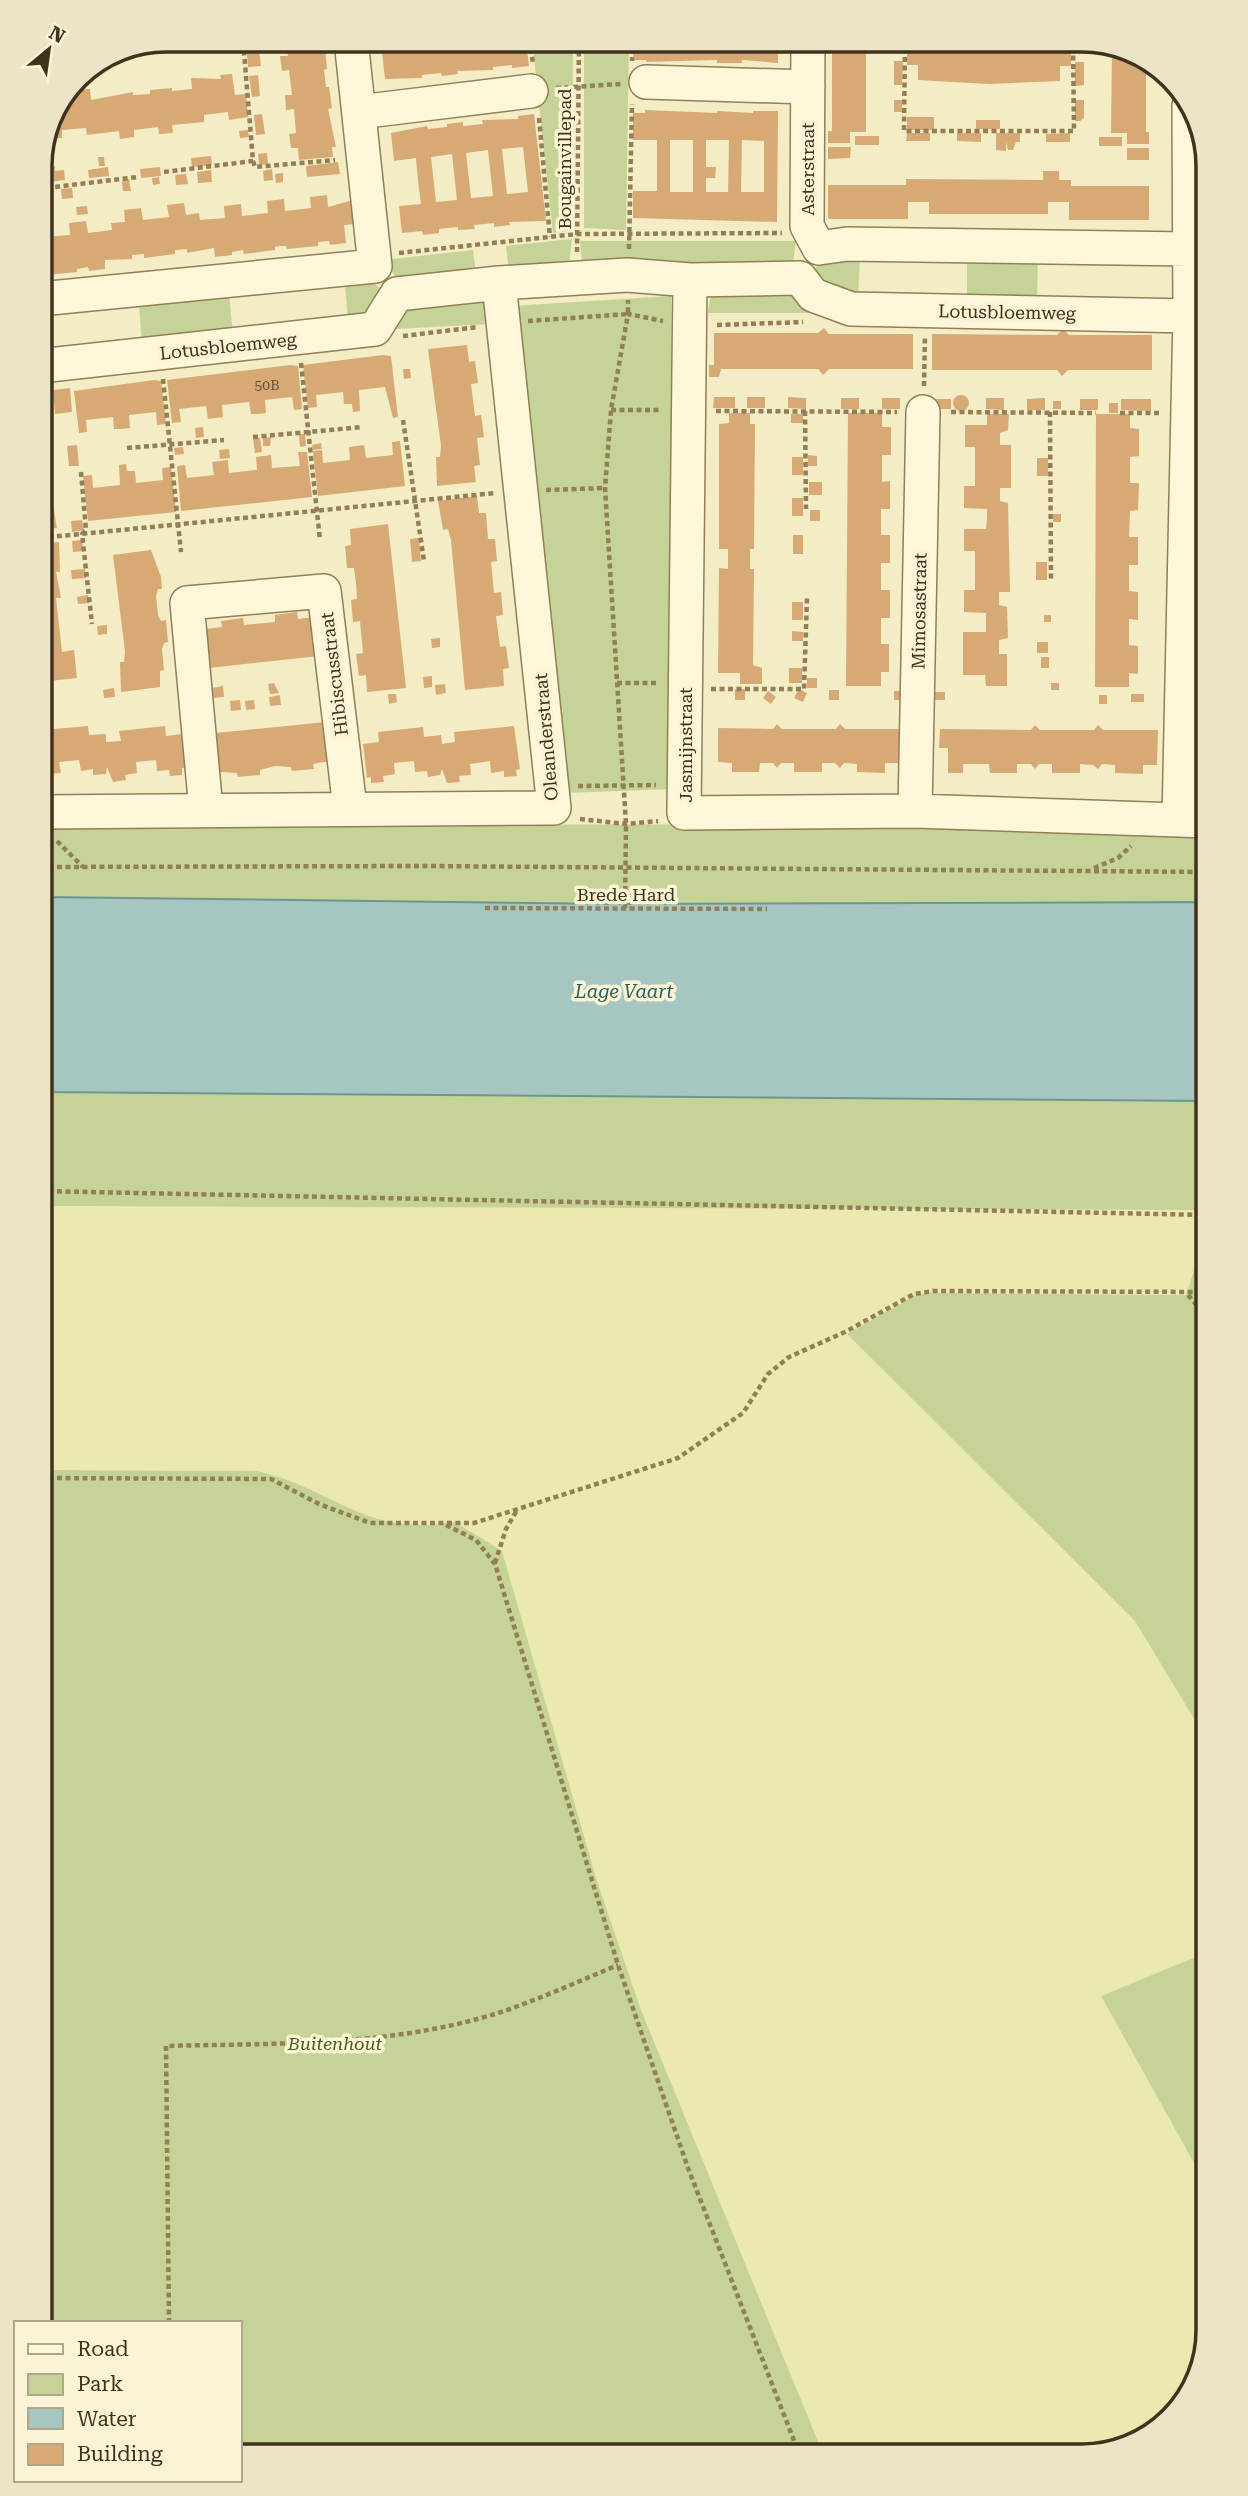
<svg xmlns="http://www.w3.org/2000/svg" width="1248" height="2496" font-family="'Roboto Serif',serif">
	<style>
		.farmland { fill: #ebe9b0 }
		.green { fill: #c5d496 }
		.water { fill: #a6c6c1; stroke: #6b9691; stroke-width: 2 }
		.building { fill: #d7aa75; fill-rule: evenodd }
		.lines { fill: none; stroke-linecap: round; stroke-linejoin: round }
		.minor-casing { stroke: #927e57; stroke-width: 36 }
		.path { stroke: #927e57; stroke-width: 4.5; stroke-dasharray: 5 3.5; stroke-linecap: butt }
		.minor { stroke: #fdf7d9; stroke-width: 33 }
		.labels { text-anchor: middle; dominant-baseline: central; stroke-width: 7; stroke-linejoin: round; paint-order: stroke }
		.number-label { font-size: 14px; fill: #665033 }
		.street-label { font-size: 18px; fill: #40321d; stroke: #faf4d5 }
		.park-label { font-size: 18px; font-style: italic; fill: #475f21; stroke: #faf4d5 }
		.water-label { font-size: 19px; font-style: italic; fill: #2a5e61; stroke: #faf4d5 }
		.rim { fill: none; stroke: #40321d; stroke-width: 3.5 }
	</style>
	<rect width="100%" height="100%" fill="#f4ecc4"/>
	<!-- farmland -->
	<path class="farmland" d="M40,1206l1168,4v84l-279,-1 -11,1 -71,40 288,287 73,121v210l-107,44 107,192v142l-22,70 -57,46 -48,10h-270l-137,-349 -78,-229 -48,-158 -93,-198 -31,5 -35,-4 -26,-7 -87,-40 -19,-5 -217,-1z"/>
	<!-- green -->
	<path class="green" d="M532,40h41l-1,190 -19,3z
		M584,40h45l-3,190 -42,-2z
		M572,239l-3,26 -60,7 -3,-26z
		M580,241h216l-3,21 -97,8 -114,-6z
		M473,250l3,25 -79,4 -13,-19z
		M860,255l-2,47 -21,-4 -25,-26 14,-16z
		M967,258h71l-1,42 -70,3z
		M369,279l18,15 -16,27 -23,3 -3,-42z
		M792,290l26,23h-110l3,-22z
		M229,293l4,43 -91,11 -3,-43z
		M671,296l4,493 -111,4 -53,-487z
		M487,302l2,22 -93,5 13,-26z
		M40,824l1168,1v77l-591,2 -577,-7z
		M40,1092l1168,9v109l-1168,-4z
		M1208,1227v515l-73,-121 -288,-287 71,-40 11,-1 257,2z
		M40,1470l217,1c79,18 106,66 198,51l47,29 94,327 45,132 183,446h-584v-133h-200z
		M1208,1952v236l-107,-192z"/>
	<!-- water -->
	<path class="water" d="M40,897l577,7 591,-2v199l-1168,-9z"/>
	<!-- building -->
	<path class="building" d="M891 45a6 6 0 1 1 12 0a6 6 0 1 1-12 0Z
		M275,40l-4,7 -6,1 -1,-7z
		M321,40l1,8h3l2,21 -3,1 2,17h3l3,21 -4,1 8,38h-4l1,10 -34,3 -1,-12h-7l-2,-14 7,-1 -2,-24 -8,1 -1,-15h7l-3,-25 -7,1 -2,-15h8l-2,-14z
		M404,40h13l1,8 22,-3v-5h14v4l72,-4 3,26 -17,2v-3l-19,2v3l-36,1 1,3 -16,2 -1,-3 -19,2v3l-37,1 -3,-27 23,-3z
		M634,40h144v23l-36,-3v3h-25v-3l-71,2v-2h-13z
		M832,40h34v92h-16v11h-22v-12h4z
		M1075,41h12v10h-12z
		M258,43l3,23 -13,1 -2,-23z
		M907,43h12v3l89,4v-4l63,-2v22h-11v15l-71,3 -71,-4v-15h-11z
		M1112,49l34,13v70h3v12h-22v-11h-16z
		M894,61h9l-1,24h-8z
		M1075,62h9v23l-9,1z
		M232,74l3,21 11,-1 2,23 -19,3 -1,-8 -24,3v7l-32,3 1,8 -14,1 -1,-7 -24,3v7l-14,2 -1,-8 -32,4 -1,-7 -24,2v8l-12,1 19,-44 10,-1 -1,-4 12,-1 1,11 42,-8v3l17,-1v-4l22,-2v3l20,-2 -1,-11 30,1 -1,-4z
		M258,75l2,21 -8,1 -3,-21z
		M894,100h8v12h-8z
		M1075,100h9v18l-4,3h-5z
		M645,110l72,3v-2l36,2v-2h25l-1,111 -144,-4v-27h24v-51h-24v-27h12zM670,140h23v52h-23zM706,140h23l-1,52h-22v-14h9l1,-11h-10zM742,140l22,1v51h-23z
		M262,114l3,20 -9,1 -2,-20z
		M534,114l12,107 -37,1 1,3 -16,2v-4l-20,2 1,4 -17,1v-3l-19,2v4l-16,2 -1,-4 -20,2 -3,-27 22,-2 -3,-23 -2,-23 -22,3 -3,-28 36,-7 1,3 19,-2v-3l16,-2v4l20,-2 -1,-4 36,-1v-3zM523,147l5,45 -21,2 -5,-45zM488,150l5,46 -22,2 -5,-45zM452,154l5,46 -21,2 -5,-45z
		M907,117h27v13h-27z
		M976,120h24v9h-24z
		M248,130l1,7 -9,1 -1,-7z
		M907,133h23v8h-24z
		M957,133h24v9l-24,-1z
		M996,133h24v9h-4l-3,8h-5l-2,-8v9l-10,-1z
		M1070,133v9h-24v-8z
		M855,136h24v9h-24z
		M1099,137h23v9h-23z
		M828,147h23l-1,11 -22,1z
		M1127,148h22v12h-22z
		M267,153l1,11 -9,1 -1,-11z
		M211,156l1,9 -20,2 -1,-9z
		M98,157h6l1,9h-6z
		M338,162l2,12 -33,3 -1,-11z
		M55,166v5l9,-1 1,10 -17,2 -2,-14z
		M108,167l1,9 -20,2 -1,-8z
		M160,167l1,9 -20,2 -1,-9z
		M272,169l1,11 -9,1 -1,-10z
		M211,170l1,12 -14,1 -1,-11z
		M1043,171h16v9h12v6h78v34h-80v-18h-21v12h-119v-12h-21v17h-80v-34h78v-6l137,1z
		M283,173v9l-7,1 -1,-9z
		M186,174l2,10 -12,1 -1,-10z
		M159,177l1,7 -7,1 -1,-7z
		M129,179l2,12h-8l-1,-11z
		M72,188l1,10 -11,1 -1,-10z
		M327,195l1,12 25,-7 2,24 -11,1 2,18 -16,2 -1,-4 -11,1v4l-31,3 -1,-3h-6l-5,1v3l-31,4 -1,-4 -11,2v3l-17,2 -1,-9 -27,5v-4l-12,1v4l-31,4v-4l-12,1v4l-27,1v9l-16,2 -1,-4 -5,1 -6,1v3l-31,3 -1,-3 -5,1v-47h3l1,11 26,-2 -1,-12 17,-2 2,12 24,-3 -1,-7 14,-1 -1,-12 17,-2 2,12 26,-3 -2,-12 17,-2 2,12 13,-2 1,7 25,-2 -1,-12 17,-2 1,12 26,-3 -1,-12 17,-2 1,12 26,-3 -1,-11z
		M87,206l1,8 -11,1 -1,-8z
		M824,328l5,6h84v35h-84l-6,6 -5,-6h-97l-2,8h-10v-12h5v-32h104z
		M1063,329l6,6h83v35h-84l-6,6 -5,-6h-125v-36l125,1z
		M467,345l2,17 6,-1 3,22 -7,1 4,32 6,-1 3,22 -7,1 3,27 -6,1 2,16 -39,4 -1,-29h4l1,-11 -13,-97z
		M383,355l8,1 7,61 -5,1 -8,-31 -26,3 1,21 -7,1 -1,-8h-8l-1,-12 -27,3 1,12 -9,1 -5,-43z
		M290,365l8,1 4,43 -8,1 -2,-13 -27,3 1,13 -8,1h-7l-2,-12 -27,3 1,12 -15,2 -2,-13 -27,3 2,13 -9,1 -5,-43z
		M403,369h7l1,9 -7,1z
		M154,380l7,1 5,43 -9,1 -1,-13 -27,3 1,13 -8,1h-8l-1,-12 -27,3 1,12 -8,1 -5,-42z
		M70,388l2,24 -17,2 -2,-24z
		M953 403a8 8 0 1 1 16 0a8 8 0 1 1-16 0Z
		M714,397h21v11h-22z
		M747,397h18v11h-18z
		M788,397l18,1v11l-18,-1z
		M841,398h18v11h-18z
		M882,398h18v11h-18z
		M986,398h18v12l-18,-1z
		M1045,398v12h-18v-11z
		M928,399h23v10h-23z
		M1080,399h18v11h-18z
		M1121,399h30v12l-30,-1z
		M1053,401h8v8h-8z
		M1109,403h9v10h-9z
		M729,413h21v11h5l-1,125h-4v20h4l-1,96 9,3v16h-22v-11h-22l1,-105 9,1v-20h-9v-125l10,-1z
		M848,413h34v14h9v28h-9v27l8,-1v28h-9v26h9v28h-9v27h9v28h-9v26h8v28h-8v14h-35z
		M791,414h12v9h-12z
		M987,414h22l-1,16 -8,3v12h11v43h-11v13l8,2 2,89h-11v13l8,2 1,31 -9,2v14h8v32h-21l-1,-11h-22v-43h23v-19l-22,-1v-22h11v-39h-11v-22h22l1,-10v-10l-23,-1v-22h11v-39h-10v-22h22z
		M1096,414h34v14l9,1v27l-9,1v26h9l-1,27 -8,1 -1,26h9v28h-9v26l9,1v28l-9,-1v26l9,1v28l-9,-1v14h-34z
		M203,427l1,10 -8,1 -1,-10z
		M299,434h6l1,12 -6,1z
		M271,437l-1,9h-7v-8z
		M260,438l2,14 -7,1 -2,-14z
		M400,441l5,45 -87,10 -5,-45 9,-1 1,13 27,-3 -1,-13 15,-2 2,13 27,-3 -1,-13z
		M321,443l1,6 -9,1 -1,-5z
		M77,445l2,21h-10l-2,-20z
		M183,447l1,7 -9,1 -1,-7z
		M229,449l1,9 -10,1 -1,-9z
		M298,452h9l5,45 -131,14 -4,-45 8,-1 2,13 27,-3 -2,-13 16,-2 1,13 28,-3 -1,-13 15,-2 1,13 28,-2z
		M808,455l9,1v10h-9z
		M792,457h11v18h-11z
		M1037,458h11v18h-11z
		M126,464l1,7h8l1,12 27,-3 -1,-12 9,-1 5,45 -88,9 -5,-45 9,-1 1,13 27,-3 -1,-20z
		M40,470l7,30 5,-1 5,29 -17,2z
		M809,482h13v13h-13z
		M477,496l2,17h7l2,26h7l2,22 -6,1 3,31 7,-1 2,23 -7,1 4,31 6,-1 3,22 -6,1 1,17 -39,4 -14,-150 -3,-11 -5,1 -5,-29z
		M792,498h11v18h-11z
		M810,510h10v11h-10z
		M1053,514h8v8h-8z
		M82,520l2,10 -12,2 -1,-11z
		M388,524l18,164 -39,4 -1,-17 -7,1 -3,-22 7,-1 -3,-32 -7,1 -2,-22 6,-1 -1,-16 -2,-15h-7l-2,-22 6,-1 -1,-16z
		M793,535h10v19h-10z
		M419,538l2,23 -9,1 -2,-23z
		M82,540l1,11 -10,1 -1,-11z
		M59,542l1,30h-4l5,26h-5l6,54 12,-2 3,28 -37,4v-138z
		M151,550l10,27 1,12h-4l-2,7 2,19 3,6 5,-1 2,22 -4,1 -2,6 2,21 -4,1v16l-39,5 -1,-30h4l1,-11 -12,-96z
		M1036,562h11v18h-11z
		M85,569l1,9 -14,1 -1,-9z
		M88,595l1,8 -11,1 -1,-7z
		M792,602h11v18h-11z
		M297,612l1,7 16,-2 5,39 -110,12 -4,-39 17,-2 -1,-6 22,-3 1,7 31,-3v-7z
		M1044,615h7v7h-7z
		M107,625v9l-9,1 -1,-9z
		M792,631l11,1v9h-11z
		M440,638v9l-8,1 -1,-9z
		M1037,642h11v11h-11z
		M1041,657h8v11h-8z
		M789,668h13v15h-13z
		M432,676v11l-8,1 -1,-11z
		M807,678h10v10h-10z
		M274,683l5,10 -9,1 -2,-10z
		M1051,683h8v7h-8z
		M445,684l1,9 -10,2 -1,-10z
		M223,686l1,11 -11,1 -1,-10z
		M114,688l1,9 -11,1 -1,-8z
		M735,689h10v11h-10z
		M799,689l8,4 -4,9 -9,-4z
		M829,690h10v10h-10z
		M768,691l8,6 -5,7 -8,-6z
		M894,691h9v9h-9z
		M934,692h11v8h-11z
		M388,694h8l1,8 -8,2z
		M1131,694h13v8h-13z
		M280,695l1,10 -11,1 -1,-9z
		M1099,695h8v9h-8z
		M240,700l1,10 -10,1 -1,-10z
		M254,700l1,9 -9,1 -1,-9z
		M326,722l4,39 -17,3 1,5 -22,2 -1,-4 -16,-1 -15,4v5l-22,2 -1,-4 -17,-1 -4,-39z
		M777,724l5,5h54l4,-5 5,5h55l-1,34h-14v10l-28,-1v-8l-13,-1 -4,5 -5,-5h-13v9h-28v-9h-13l-4,5 -4,-5h-13l-1,9h-27v-9l-14,-1v-34l55,1z
		M1035,725l5,5h54l4,-5 5,5h55l-1,35h-14v9l-28,-1v-8l-13,-1 -4,5 -5,-4 -13,-1v9h-28v-9h-13l-4,5 -4,-5h-14v9h-27l-1,-9h-26v9h-15v-25h-9l1,-19 91,1z
		M88,726l1,9 17,-1v8l15,-1 -2,-10 46,-5 1,10 16,-2 3,34h-3v7l-12,1 -1,-6 -12,1 -1,-11 -20,2 1,11 -12,2 1,5 -13,2 -6,-15 -1,7 -13,1v-6l-12,2 -2,-11 -20,2 2,11 -13,1 1,6 -9,1 3,-51z
		M514,726l6,43 -4,1 1,6 -13,1v-6l-13,2 -1,-12 -20,3 1,11 -12,1 1,6 -13,1 -5,-14 -2,6 -12,2 -1,-6 -12,1 -1,-11 -20,2 1,11 -12,2 1,6 -13,1v-6l-4,1 -4,-34 16,-2 -1,-10 45,-5 1,10 17,-2 1,9 13,-2 -1,-10z
		M1199,731h9v34h-9z"/>
	<g class="lines">
		<!-- minor casing -->
		<g class="minor-casing">
			<path id="minor" d="M351,40l24,226
				M808,40l-1,186 12,22
				M646,82l162,5
				M359,112l172,-21
				M819,248l28,-4 341,5
				M800,278l13,17 38,14 339,7
				M690,280l-6,533 231,-2 293,10
				M397,294l102,-11 128,-8 63,5 110,-2
				M40,299l335,-33
				M40,366l335,-37 22,-35
				M206,810l-19,-207 137,-12 26,217
				M915,811l8,-399
				M40,812l514,-4 -55,-525
				M1179,820l11,-504 -1,-210"/>
		</g>
		<!-- path -->
		<path class="path" d="M530,40l3,24
			M632,40v21
			M905,40l-1,91h170l-1,-90
			M556,88l65,-4
			M539,118l11,119
			M43,154l3,34
			M253,161l2,6 80,-7
			M164,172l89,-11 -10,-121
			M40,193l6,-5 92,-11
			M629,249l3,-145
			M577,252l2,-212
			M399,253l178,-19 205,-1
			M528,321l100,-7v-14
			M717,325l86,-3
			M403,336l75,-9
			M301,363l19,177
			M163,379l18,173
			M924,386l1,-50
			M611,410h51
			M716,411l181,1
			M805,411l1,98
			M951,412l145,1
			M1050,412l1,167
			M1120,413h41
			M403,420l21,141
			M253,437l110,-10
			M127,448l97,-8
			M81,472l5,58 -4,4 10,90
			M546,490l59,-2
			M40,538l456,-45
			M617,683h41
			M711,689h93l3,-91
			M578,786l78,-1
			M580,819l46,5 32,-3
			M57,841l26,26
			M40,867l384,-1 784,6
			M1094,868l24,-10 13,-12
			M485,908l282,1
			M625,908l1,-84 -21,-336 6,-78 17,-96 35,7
			M40,1191l1168,24
			M1188,1295l20,23
			M40,1478l231,1 48,25 51,19h104l204,-65 65,-45 25,-39 21,-17 56,-25 69,-38 19,-3 275,1
			M446,1525l30,15 19,24 123,401 70,203 112,288
			M495,1563l11,-34 11,-19
			M169,2323l-3,-277c114,-3 234,1 344,-37 36,-13 72,-29 108,-44"/>
		<!-- minor -->
		<use href="#minor" class="minor"/>
	</g>
	<g class="labels">
		<!-- number labels -->
		<g class="number-label">
			<text x="267" y="385">50B</text>
		</g>
		<!-- street labels -->
		<g class="street-label">
			<text transform="translate(564 159) rotate(-90)">Bougainvillepad</text>
			<text transform="translate(807 169) rotate(-90)">Asterstraat</text>
			<text transform="translate(1007 312) rotate(1)">Lotusbloemweg</text>
			<text transform="translate(228 346) rotate(-6)">Lotusbloemweg</text>
			<text transform="translate(919 611) rotate(-89)">Mimosastraat</text>
			<text transform="translate(334 674) rotate(-97)">Hibiscusstraat</text>
			<text transform="translate(546 737) rotate(-95)">Oleanderstraat</text>
			<text transform="translate(685 745) rotate(-90)">Jasmijnstraat</text>
			<text x="626" y="894">Brede Hard</text>
		</g>
		<!-- park labels -->
		<g class="park-label">
			<text x="335" y="2043">Buitenhout</text>
		</g>
		<!-- water labels -->
		<g class="water-label">
			<text x="624" y="991">Lage Vaart</text>
		</g>
	</g>
	<!-- crop -->
	<path d="M0 0H1248V2496H0ZM166 52H1082A114 114 0 0 1 1196 166V2330A114 114 0 0 1 1082 2444H166A114 114 0 0 1 52 2330V166A114 114 0 0 1 166 52Z" fill="#ebe4c6" fill-rule="evenodd"/>
	<path class="rim" d="M166 52H1082A114 114 0 0 1 1196 166V2330A114 114 0 0 1 1082 2444H166A114 114 0 0 1 52 2330V166A114 114 0 0 1 166 52Z"/>
	<!-- legend -->
	<rect x="14" y="2321" width="228" height="161" fill="#faf4d5" stroke="#b0a68b" stroke-width="2"/>
	<rect x="28" y="2344" width="35" height="10" fill="#fdf7d9" stroke="#b0a68b" stroke-width="2"/>
	<text x="77" y="2356" font-size="21" fill="#40321d">Road</text>
	<rect x="28" y="2374" width="35" height="21" fill="#c5d496" stroke="#b0a68b" stroke-width="2"/>
	<text x="77" y="2391" font-size="21" fill="#40321d">Park</text>
	<rect x="28" y="2408" width="35" height="21" fill="#a6c6c1" stroke="#b0a68b" stroke-width="2"/>
	<text x="77" y="2426" font-size="21" fill="#40321d">Water</text>
	<rect x="28" y="2444" width="35" height="21" fill="#d7aa75" stroke="#b0a68b" stroke-width="2"/>
	<text x="77" y="2461" font-size="21" fill="#40321d">Building</text>
	<!-- north arrow -->
	<g transform="translate(49 49) rotate(29)" stroke="#faf4d5" stroke-width="5" paint-order="stroke">
	<path d="M0-5L12 26L0 18L-12 26Z" fill="#40321d"/>
	<text y="-10" font-size="19" font-weight="bold" text-anchor="middle" fill="#40321d">N</text>
	</g>
</svg>
